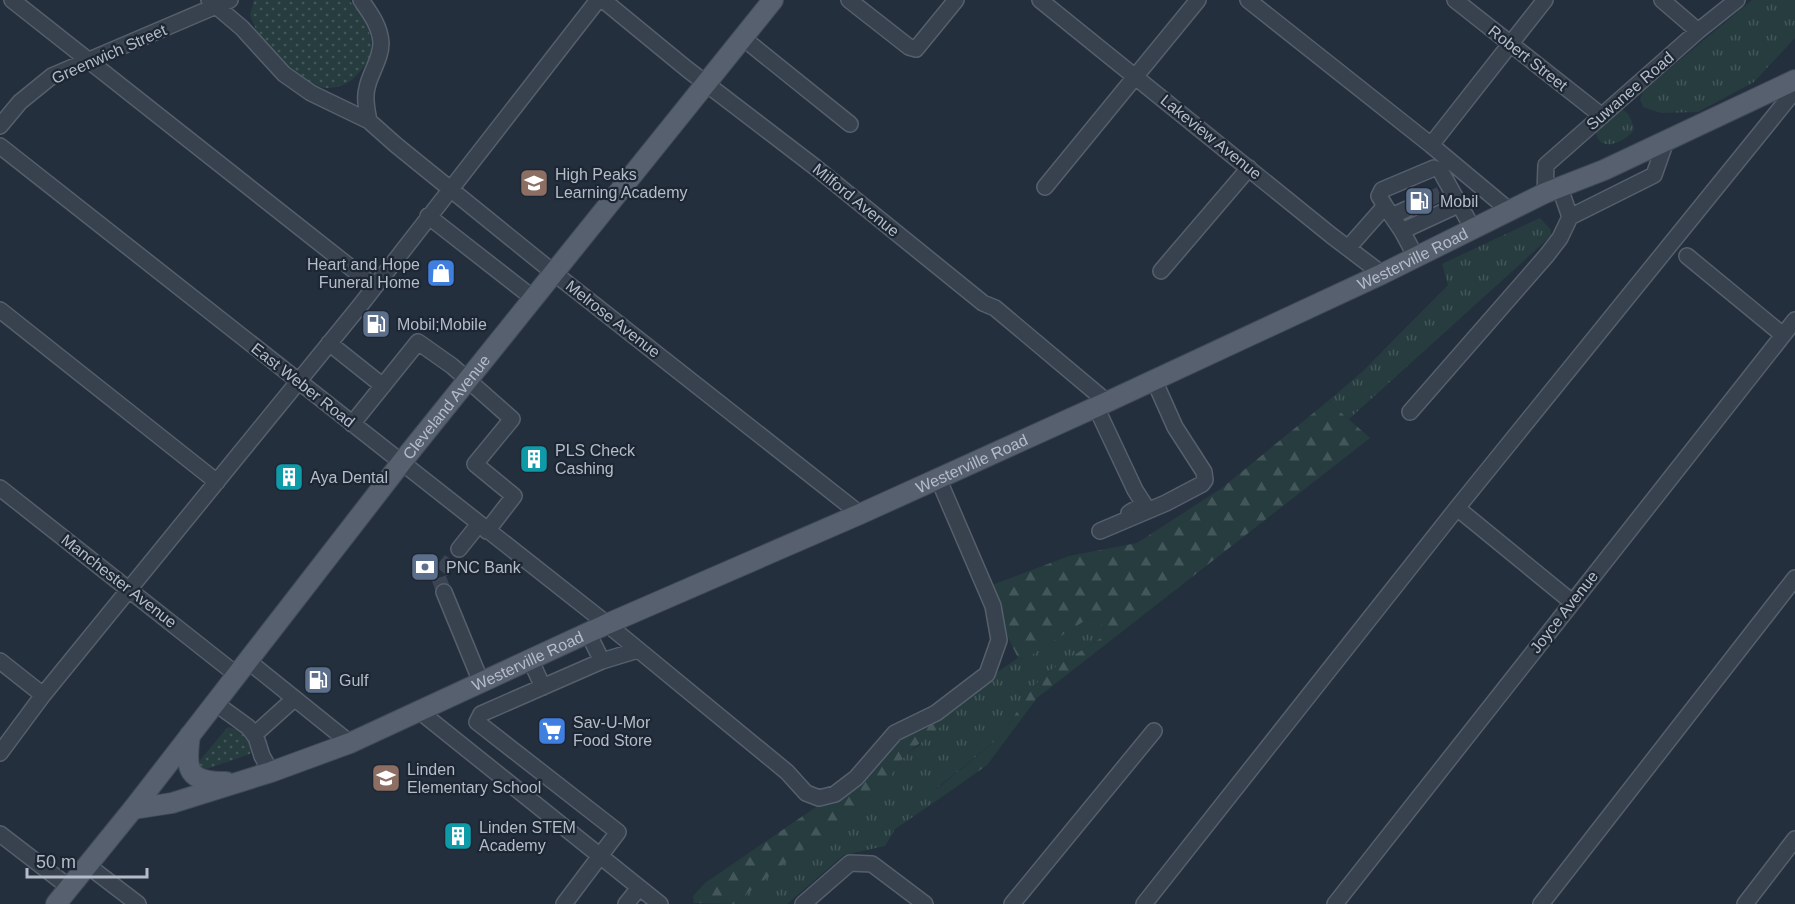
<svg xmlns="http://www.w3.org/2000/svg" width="1795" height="904" font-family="Arial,sans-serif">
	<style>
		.grass { fill: url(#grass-tufts) }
		.forest { fill: url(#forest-firs) }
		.park { fill: url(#park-dots) }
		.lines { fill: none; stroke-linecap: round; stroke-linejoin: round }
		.minor-tunnel { stroke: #3a4453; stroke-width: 15; stroke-dasharray: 15 8; stroke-linecap: butt }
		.minor-casing { stroke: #565f6c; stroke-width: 18 }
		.major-casing { stroke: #414a57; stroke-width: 22 }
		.minor { stroke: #38414e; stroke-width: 15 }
		.major { stroke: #56606e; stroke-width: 20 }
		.labels { text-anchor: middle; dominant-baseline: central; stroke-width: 4.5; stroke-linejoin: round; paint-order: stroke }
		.street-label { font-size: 16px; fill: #b4bcc9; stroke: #1d2633 }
		.poi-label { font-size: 16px; fill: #b4bcc9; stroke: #1d2633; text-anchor: start }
	</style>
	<defs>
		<pattern id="grass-tufts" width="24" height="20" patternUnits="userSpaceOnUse" patternTransform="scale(1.5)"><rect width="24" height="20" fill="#263c3f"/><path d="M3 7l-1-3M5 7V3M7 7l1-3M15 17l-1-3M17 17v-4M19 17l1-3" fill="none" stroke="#435659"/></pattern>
		<pattern id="forest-firs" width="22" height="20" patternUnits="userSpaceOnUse" patternTransform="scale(1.5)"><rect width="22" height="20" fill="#263c3f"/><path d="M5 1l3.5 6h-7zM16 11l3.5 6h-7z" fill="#435659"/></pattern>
		<pattern id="park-dots" width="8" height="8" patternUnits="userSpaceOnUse" patternTransform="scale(1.5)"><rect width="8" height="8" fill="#263c3f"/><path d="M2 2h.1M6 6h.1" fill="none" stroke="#435659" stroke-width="1.8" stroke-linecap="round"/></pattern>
	</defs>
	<rect width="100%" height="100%" fill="#242f3e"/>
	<!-- grass -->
	<path class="grass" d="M1752,0h43v38l-41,44 -56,30 -37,1 -18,-6 -3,-8 4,-9z
		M1621,109c9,4 11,12 13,21 -9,12 -35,24 -38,2z
		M1540,218l11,12v6l-202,183 -21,-18 34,-29 86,-87 -6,-21z
		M1095,617l8,9 4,8 -59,38 -15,15 -32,49 -65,53 6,8 -47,32 -10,17 -41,9 -57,49h-53l150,-119 22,-31 14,-9 13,-29 85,-58 7,1 64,-41z"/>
	<!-- forest -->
	<path class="forest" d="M1328,401l42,37 -333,260 -50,67 -45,32 -6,-7 65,-54 32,-49 15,-15 59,-38 -4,-8 -8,-9 -6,1 -64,41 -7,-1 -34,-70 85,-32 68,-13 85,-55z
		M933,716h8l3,4 -1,5 -37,29 -22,31 -150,119 -40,-1 -1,-7 12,-13 162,-111 29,-30z"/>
	<!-- park -->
	<path class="park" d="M254,0h95c21,25 34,50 7,76 -7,8 -18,12 -29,12 -18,0 -52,-30 -62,-45 -7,-8 -11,-18 -15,-28z
		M228,727c14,2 25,12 22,27l-46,16 -5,-3 1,-7z"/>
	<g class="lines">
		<!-- minor-tunnel -->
		<path class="minor-tunnel" d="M1407,209l33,-15
			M444,592l-6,-16 21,-27"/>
		<!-- minor casing -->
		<g class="minor-casing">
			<path id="minor" d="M12,0l362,286
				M209,0l33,28 42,46 27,19 58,28 27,24 158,128 306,241
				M361,0c9,13 19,26 20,43 0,16 -11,30 -14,45 -3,11 0,22 2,33
				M603,0l84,69 128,98 168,136 12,5 112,94
				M849,0l60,47 7,2 40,-49
				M1040,0l292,236 50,38
				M1248,0l183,145 79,66
				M1455,0l147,116
				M1662,0l36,31
				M743,38l107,86
				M0,126l20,-24 32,-26 178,-76
				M1431,145l114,-145
				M0,146l607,478 180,148 19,21 13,5 16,-4 21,-16 39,-45 41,-20 51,-39 12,-34 -6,-34 -55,-128
				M1045,187l153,-187
				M1560,188l10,29 84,-42 12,-34
				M1545,193l1,-28 152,-134 39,-31
				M1385,206l17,25 56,-26
				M428,216l105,82
				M1392,216l15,-7
				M1402,231l14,26
				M1348,248l37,-42 -6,-10 3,-6 52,-22 6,2 33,59
				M1687,256l96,79
				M1161,271l88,-103
				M0,310l217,172
				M329,343l54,43
				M1096,407l39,83 9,14 -15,9
				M1410,412l137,-157 13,-17 10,-21
				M352,424l66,-82 34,24 60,53 -37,45 39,32 -27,35
				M0,488l237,187
				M1457,508l115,94
				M1100,531l66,-28 36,-19 3,-4 -1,-8 -29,-45 -21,-47
				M459,549l20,-25
				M444,592l37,90
				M588,633l14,28
				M530,659l13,28
				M0,661l43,34
				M248,661l102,82
				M215,703l33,24 8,10 6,19 9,16
				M418,710l242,194
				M254,735l40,-36
				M0,753l43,-58 316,-388 239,-307
				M0,834l69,53
				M87,865l51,39
				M564,904l54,-72 -141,-110 4,-8 121,-53 36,-11
				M626,904l13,-16
				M803,904l47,-41 22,1 53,40
				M1012,904l142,-173
				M1144,904l313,-396 335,-414 2,-14
				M1335,904l460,-584
				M1541,904l254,-326
				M1745,904l50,-65"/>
		</g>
		<!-- major casing -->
		<g class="major-casing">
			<g id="major">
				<path d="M190,735c-5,35 -3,47 36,47"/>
				<path id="s1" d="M133,809l39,-6 99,-31 79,-29 257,-119 253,-110 247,-112 275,-128 163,-81 59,-23 191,-90"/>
				<path id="s2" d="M56,904l77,-95 268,-346 372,-463"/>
			</g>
		</g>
		<!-- minor -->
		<use href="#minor" class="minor"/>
		<!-- major -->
		<use href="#major" class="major"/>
	</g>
	<!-- icons -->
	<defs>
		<g id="school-square" transform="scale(1.5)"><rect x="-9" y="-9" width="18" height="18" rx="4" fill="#8d6e63" stroke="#1d2633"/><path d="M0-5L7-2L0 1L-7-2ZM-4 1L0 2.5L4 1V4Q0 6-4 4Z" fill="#fff"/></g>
		<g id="fuel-square" transform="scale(1.5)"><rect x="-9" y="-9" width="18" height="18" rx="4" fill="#5c6f8a" stroke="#1d2633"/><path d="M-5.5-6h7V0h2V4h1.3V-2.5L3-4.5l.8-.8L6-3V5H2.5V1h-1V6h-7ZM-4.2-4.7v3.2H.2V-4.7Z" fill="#fff"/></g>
		<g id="shop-square" transform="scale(1.5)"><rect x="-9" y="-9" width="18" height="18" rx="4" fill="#3f7fe0" stroke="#1d2633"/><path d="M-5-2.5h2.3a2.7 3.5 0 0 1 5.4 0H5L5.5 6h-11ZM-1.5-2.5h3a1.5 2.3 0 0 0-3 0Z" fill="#fff"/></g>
		<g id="building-square" transform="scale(1.5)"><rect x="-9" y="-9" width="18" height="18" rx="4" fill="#0f9aa8" stroke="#1d2633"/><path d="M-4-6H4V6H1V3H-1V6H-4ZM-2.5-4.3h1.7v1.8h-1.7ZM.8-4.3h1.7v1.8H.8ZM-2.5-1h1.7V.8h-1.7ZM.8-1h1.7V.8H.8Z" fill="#fff"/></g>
		<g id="bank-square" transform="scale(1.5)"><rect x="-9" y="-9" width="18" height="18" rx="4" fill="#5c6f8a" stroke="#1d2633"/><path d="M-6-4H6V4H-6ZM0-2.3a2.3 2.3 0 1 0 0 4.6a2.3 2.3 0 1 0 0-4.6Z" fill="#fff"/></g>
		<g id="supermarket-square" transform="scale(1.5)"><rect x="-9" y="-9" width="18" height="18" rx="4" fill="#3f7fe0" stroke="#1d2633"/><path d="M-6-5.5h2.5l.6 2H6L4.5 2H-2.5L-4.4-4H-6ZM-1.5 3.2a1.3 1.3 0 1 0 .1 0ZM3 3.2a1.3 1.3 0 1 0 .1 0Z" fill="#fff"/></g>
	</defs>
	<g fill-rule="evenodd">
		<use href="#school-square" x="534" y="183"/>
		<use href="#fuel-square" x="1419" y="201"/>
		<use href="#shop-square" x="441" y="273"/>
		<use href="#fuel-square" x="376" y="324"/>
		<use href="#building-square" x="534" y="459"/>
		<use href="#building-square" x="289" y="477"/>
		<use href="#bank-square" x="425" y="567"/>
		<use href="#fuel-square" x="318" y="680"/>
		<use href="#supermarket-square" x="552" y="731"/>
		<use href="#school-square" x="386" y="778"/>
		<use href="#building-square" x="458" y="836"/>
	</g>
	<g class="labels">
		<!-- street labels -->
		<g class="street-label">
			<text transform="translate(109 54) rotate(-24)">Greenwich Street</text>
			<text transform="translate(1528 58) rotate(38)">Robert Street</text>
			<text transform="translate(1630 91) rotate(-41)">Suwanee Road</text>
			<text transform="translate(1211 137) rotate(39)">Lakeview Avenue</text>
			<text transform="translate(856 200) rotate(39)">Milford Avenue</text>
			<text stroke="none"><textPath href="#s1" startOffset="1395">Westerville Road</textPath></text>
			<text transform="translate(613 319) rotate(38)">Melrose Avenue</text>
			<text transform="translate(303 385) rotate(38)">East Weber Road</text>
			<text stroke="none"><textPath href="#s2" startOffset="632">Cleveland Avenue</textPath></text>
			<text stroke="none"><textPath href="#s1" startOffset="909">Westerville Road</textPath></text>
			<text transform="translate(119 581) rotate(38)">Manchester Avenue</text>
			<text transform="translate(1564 612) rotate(-52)">Joyce Avenue</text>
			<text stroke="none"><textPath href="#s1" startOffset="423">Westerville Road</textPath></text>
		</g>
		<!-- poi labels -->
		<g class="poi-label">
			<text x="555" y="174">High Peaks<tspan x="555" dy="18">Learning Academy</tspan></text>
			<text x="1440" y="201">Mobil</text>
			<text x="420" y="264" text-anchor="end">Heart and Hope<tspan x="420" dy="18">Funeral Home</tspan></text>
			<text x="397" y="324">Mobil;Mobile</text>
			<text x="555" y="450">PLS Check<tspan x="555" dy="18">Cashing</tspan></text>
			<text x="310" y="477">Aya Dental</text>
			<text x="446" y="567">PNC Bank</text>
			<text x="339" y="680">Gulf</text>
			<text x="573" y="722">Sav-U-Mor<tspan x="573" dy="18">Food Store</tspan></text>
			<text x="407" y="769">Linden<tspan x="407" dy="18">Elementary School</tspan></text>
			<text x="479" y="827">Linden STEM<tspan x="479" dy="18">Academy</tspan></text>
		</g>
	</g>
	<!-- scale -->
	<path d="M27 868v9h120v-9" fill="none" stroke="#b4bcc9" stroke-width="3"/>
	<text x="36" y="868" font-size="18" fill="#b4bcc9" stroke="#1d2633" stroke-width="4.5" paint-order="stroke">50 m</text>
</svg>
